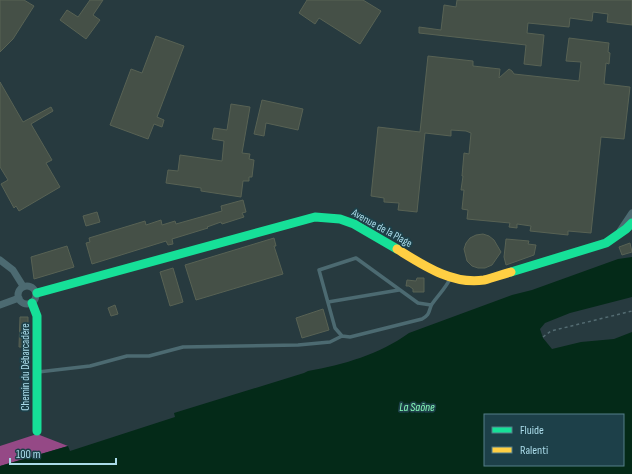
<svg xmlns="http://www.w3.org/2000/svg" width="632" height="474" font-family="'Sofia Sans Condensed',sans-serif">
	<style>
		.forest { fill: #954986 }
		.water { fill: #042a18; fill-rule: evenodd }
		.building { fill: #455047; stroke: #586254 }
		.lines { fill: none; stroke-linecap: round; stroke-linejoin: round }
		.path { stroke: #546c72; stroke-width: 1.5; stroke-dasharray: 3 3; stroke-linecap: butt }
		.lane { stroke: #4c6a71; stroke-width: 3.5 }
		.street { stroke: #4c6a71; stroke-width: 7 }
		.fast { stroke: #16e098; stroke-width: 9 }
		.slow { stroke: #ffcf43; stroke-width: 9 }
		.labels { text-anchor: middle; dominant-baseline: central; stroke-width: 3.5; stroke-linejoin: round; paint-order: stroke }
		.street-label { font-size: 11px; fill: #aadbe9; stroke: #1d4049 }
		.water-label { font-size: 12px; font-style: italic; fill: #87fbb9; stroke: #1d4049 }
	</style>
	<rect width="100%" height="100%" fill="#273a3f"/>
	<!-- forest -->
	<path class="forest" d="M37,434l31,12 -68,20v-20z"/>
	<!-- water -->
	<path class="water" d="M632,257v40l-62,16 -25,10 -5,6 3,9 9,11 29,-7 33,-3 18,-7v142h-632v-8l68,-20 2,5 105,-34 -1,-4 130,-40 4,-2c35,-6 72,-17 101,-38l103,-38 20,-5 86,-31zM485,415h138v50h-138z"/>
	<!-- building -->
	<path class="building" d="M0,0h24l10,6 -21,33 -13,13z
		M90,0h13l-10,15 7,5 -14,19 -26,-19 7,-10 11,7z
		M307,0h56l18,11 -21,33 -41,-26 -4,6 -16,-11z
		M457,0h175v25l-25,-3 1,-8 -15,-2 -1,9 -22,-3 -1,9 -41,-4 -1,10 17,2 -3,31 -17,-2 2,-19 -107,-12v-6l22,3 3,-25 12,2z
		M156,36l28,10 -27,71 7,3 -2,7 -8,-3 -6,15 -38,-14 21,-56 11,4z
		M569,38l40,5 -1,9 2,1 -1,11 -3,-1 -2,21 26,3 -6,52 -23,-2 -10,96 -23,-2v4l-38,-4 1,-5 -14,-2v4l-8,-1 1,-4 -43,-4 1,-9 -6,-1 2,-19h-3l2,-14h-1l2,-23 5,1 2,-21 -5,-2 -15,-1v6l-26,-3 -8,79 -19,-2 1,-7 -15,-1v-4l-13,-2 7,-69 42,5 8,-76 45,5v5l27,3 -1,9 10,-9 3,2 2,3 65,7 2,-19 -15,-1z
		M0,82l23,40 28,-15 2,4 -22,13 21,36 -6,3 14,24 -41,24 -3,-5 -2,2 -13,-24 7,-4 -8,-13z
		M262,100l41,9 -5,21 -32,-7 -2,13 -10,-2z
		M231,104l19,3 -8,46 8,1 -1,5 5,1 -2,17h-3v4h-6l-2,16 -40,-6v-3l-35,-5 2,-13 10,1 2,-16 42,6 2,-20 -12,-2 2,-11 13,2z
		M243,200l3,12 -4,1 2,4 -22,7 -1,-2 -14,5 1,1 -36,11 1,5 -5,1 -2,-4 -74,23 -6,-21 4,-1 -1,-4 56,-17 1,4 15,-5 1,5 13,-4 1,3 46,-13 -1,-5z
		M97,212l3,10 -14,4 -3,-10z
		M483,234l6,2 5,4 7,12 -9,13 -7,3h-7l-6,-2 -5,-5 -3,-12 2,-6 4,-5 6,-3z
		M274,238l2,8h-2l9,28 -87,26 -11,-35z
		M506,239l23,2 -1,3 8,1 -2,10 -28,10 -2,-8z
		M630,243l2,9 -10,3 -3,-8z
		M67,246l7,21 -40,12 -3,-22z
		M173,268l10,34 -13,4 -10,-34z
		M417,278h7v14h-11v-3l-4,-3h-3l1,-6 9,1z
		M115,305l3,9 -7,2 -3,-8z
		M323,309l6,21 -27,8 -6,-20z
		M20,317h8v30h-9z"/>
	<g class="lines">
		<!-- path -->
		<path class="path" d="M543,337l8,-6 81,-20"/>
		<!-- lane -->
		<path class="lane" d="M328,302l71,-12
			M431,305l-13,-2 -62,-45 -37,12 16,58 7,8 8,1 72,-18c9,-5 6,-8 10,-15 7,-10 14,-16 19,-27
			M38,372l52,-6 37,-10h22l34,-9 115,-2 32,-3 12,-6"/>
		<!-- street -->
		<path class="street" d="M620,231l12,-18
			M0,260l13,10 10,16
			M18 295a9 9 0 1 1 18 0a9 9 0 1 1-18 0Z
			M0,305l19,-7"/>
		<!-- fast -->
		<path class="fast" d="M511,272l95,-29 20,-14 6,-6
			M37,293l278,-76 25,2 14,5 43,25
			M32,303l5,13v115"/>
		<!-- slow -->
		<path class="slow" d="M397,249c26,16 55,36 87,31 9,-2 19,-6 27,-8"/>
	</g>
	<g class="labels">
		<!-- street labels -->
		<g class="street-label">
			<text transform="translate(382 228) rotate(29)">Avenue de la Plage</text>
			<text transform="translate(25 367) rotate(-90)">Chemin du Débarcadère</text>
		</g>
		<!-- water labels -->
		<g class="water-label">
			<text x="417" y="407">La Saône</text>
		</g>
	</g>
	<!-- legend -->
	<rect x="484" y="414" width="140" height="52" fill="#1d4049" stroke="#557e89"/>
	<rect x="492" y="427" width="20" height="6" fill="#16e098" stroke="#557e89"/>
	<text x="520" y="434" font-size="12" fill="#aadbe9">Fluide</text>
	<rect x="492" y="447" width="20" height="6" fill="#ffcf43" stroke="#557e89"/>
	<text x="520" y="454" font-size="12" fill="#aadbe9">Ralenti</text>
	<!-- scale -->
	<path d="M10 458v6h106v-6" fill="none" stroke="#aadbe9" stroke-width="2"/>
	<text x="16" y="458" font-size="12" fill="#aadbe9" stroke="#1d4049" stroke-width="3" paint-order="stroke">100 m</text>
</svg>
